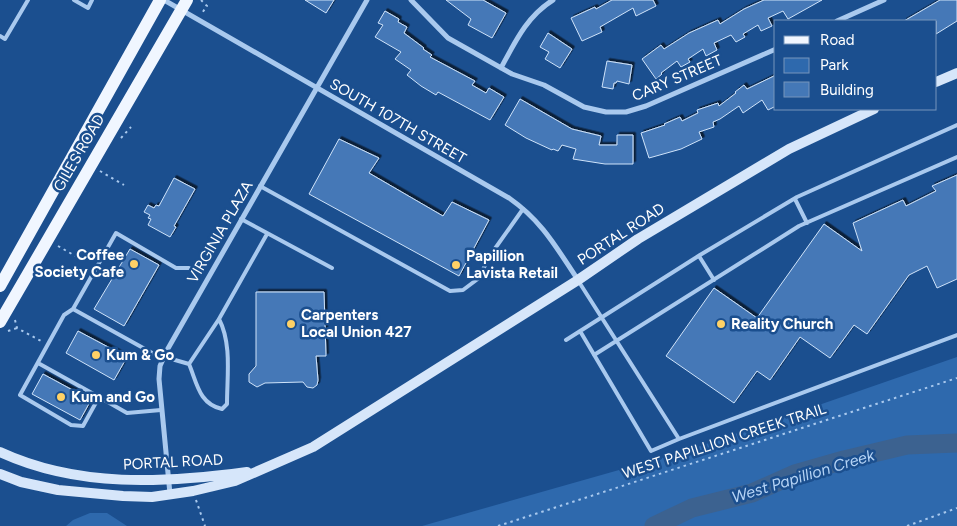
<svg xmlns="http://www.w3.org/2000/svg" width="957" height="526" font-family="Figtree,sans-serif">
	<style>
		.green { fill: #2e69ad }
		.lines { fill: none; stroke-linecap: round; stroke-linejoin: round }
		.river { stroke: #3c6290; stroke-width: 19 }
		.building { fill: #4478b7; stroke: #cfe3fa; filter: url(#shadow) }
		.path { stroke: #a9c9ee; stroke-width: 2; stroke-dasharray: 2.5 4; stroke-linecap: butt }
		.service { stroke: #a9c9ee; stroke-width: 4 }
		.minor { stroke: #a9c9ee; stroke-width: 5 }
		.secondary { stroke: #d6e6fa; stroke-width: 10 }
		.primary { stroke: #f0f6ff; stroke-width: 12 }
		.poi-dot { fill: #ffd166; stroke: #1b4f8f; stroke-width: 2 }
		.labels { text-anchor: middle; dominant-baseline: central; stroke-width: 5; stroke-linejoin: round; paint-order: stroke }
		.street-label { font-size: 15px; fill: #fff; stroke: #1b4f8f }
		.poi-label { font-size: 15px; font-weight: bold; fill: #fff; stroke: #1b4f8f; text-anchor: start }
		.water-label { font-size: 16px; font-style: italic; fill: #b5d3f5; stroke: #1b4f8f }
	</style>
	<defs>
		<filter id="shadow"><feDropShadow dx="2.5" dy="-2.5" stdDeviation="0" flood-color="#0009"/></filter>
	</defs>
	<rect width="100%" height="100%" fill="#1b4f8f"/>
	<!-- green -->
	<path class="green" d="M957,357v169h-535l264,-75z
		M90,513h17l20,13h-61l7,-6z"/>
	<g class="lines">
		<!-- river -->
		<path class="river" d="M654,526l38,-18 60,-15 43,-19 49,-14 63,-15 50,-2"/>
	</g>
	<!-- building -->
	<path class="building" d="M305,0h29l-8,13z
		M446,0h37l23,13 -14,25 -24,-13 3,-6z
		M612,0h41l3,6 -20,10 -3,-8 -33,19 2,5 -20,9 -11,-23 24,-11 1,2z
		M764,0h58l-34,19 -5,-8 -15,7 4,8 -11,5 -3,-6 -15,9 2,3 -9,5 -5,-7 -17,8 3,7 -11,6 -3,-7 -15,10 2,3 -9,5 -4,-6 -16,12 1,1 -6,5 -14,-20 19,-14 3,4 25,-16 29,-13 2,4 24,-15z
		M940,0h17v21l-21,13v-13h-32z
		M385,11l14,8 -1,3 9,5 -3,6 20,15 -1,1 9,6 -2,2 45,24 -3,4 14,8 3,-5 15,9 -14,23 -52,-28 -2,3 -15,-9 -14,-11 4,-5 -16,-11 6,-7 -26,-15 8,-12 -5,-2z
		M548,33l24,16 -12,19 -15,-9 4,-7 -9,-5z
		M607,61l25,4 -3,19 -12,-3 -1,2h-2l-1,6 -11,-2z
		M776,75v31l-8,4 -6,-10 -19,13 -4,-7 -19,13 -7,3 1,5 -15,5 3,7 -21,10 -32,9 -8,-25 24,-8 -1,-1 16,-7 2,4 16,-8 -1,-3 21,-7 1,3 17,-13 -1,-1 9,-7 3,4z
		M520,99l52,30 29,7 -2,9h18v-10h16v29h-28l-32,-5 3,-10 -14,-4 -4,6 -5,-2 -1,1 -26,-12 -21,-13z
		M339,139l40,19 -10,15 74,43 9,-14 37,18 -30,56 -150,-82z
		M957,175v104l-20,9 -10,-22 -18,9 -42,59 -13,-9 -24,33 -30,-21 -30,43 -13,-9 -23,32 -68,-47 48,-68 43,30 67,-94 38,27 -9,-28 50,-23 3,6 30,-15 -4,-5z
		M174,178l21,11 -21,37 2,1 -6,10 -22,-12 3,-6 -3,-1 2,-3 -6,-3 4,-7 6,3 2,-3 3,1z
		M130,249l29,16 -35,61 -30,-17z
		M256,292h68l2,64h-10l2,24 -1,5 -4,3 -6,-1 -4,-5 -38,1 -8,4 -8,-5v-8l7,-8z
		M78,331l49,26 -13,23 -48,-27z
		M43,374l48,26 -11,20 -48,-26z"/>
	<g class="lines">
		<!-- path -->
		<path class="path" d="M201,0l6,6 -5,7
			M121,138l10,-11
			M100,171l24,14
			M58,246l26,15
			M15,320l2,8 24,13
			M8,331l9,-3
			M196,500l9,26
			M498,526l459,-148
			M907,526l50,-18"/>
		<!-- service -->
		<path class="service" d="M74,0l14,8 4,-8
			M0,36l5,3 23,-39
			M260,186l190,105 13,-1 16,-12 10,-21 34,-48
			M795,199l12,24
			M241,219l91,49
			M699,256l15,24
			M579,282l100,157 278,-104
			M73,309l43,-76 60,35h13
			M580,331l71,120 28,-12
			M566,340l134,-85 97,-58 160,-72
			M594,355l205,-129 158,-69
			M38,363l61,34
			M189,364c8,19 10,40 33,45l5,-5c0,-28 5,-60 -8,-85
			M161,410l-34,3 -28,-16 -16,29 -12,-1 -51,-30 44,-80 9,-6 81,45 35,10 30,-45 48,-85"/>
		<!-- minor -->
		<path class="minor" d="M164,0l345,198c33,23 47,49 69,82
			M411,0l37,38 64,36 32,11 40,22 22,5h20l20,-6 130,-57
			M837,21l47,-21
			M501,68c14,-26 26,-52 52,-68
			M170,494l-11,-115 1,-13 6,-14 201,-352"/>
		<!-- secondary -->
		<path class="secondary" d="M936,82l21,-9
			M0,452c78,36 164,31 247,20
			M0,474l21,8 37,8 65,6 29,1 41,-6 42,-10 78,-34 265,-167 60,-41 151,-90 85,-40"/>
		<!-- primary -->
		<path class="primary" d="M0,286l160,-286
			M0,322l187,-322"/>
	</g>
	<!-- markers -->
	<g class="poi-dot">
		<circle cx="134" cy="264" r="5"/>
		<circle cx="456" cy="265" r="5"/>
		<circle cx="291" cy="324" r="5"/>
		<circle cx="721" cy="324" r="5"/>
		<circle cx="96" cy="355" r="5"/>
		<circle cx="61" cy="397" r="5"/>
	</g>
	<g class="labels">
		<!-- street labels -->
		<g class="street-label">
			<text transform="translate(677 78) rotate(-23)">CARY STREET</text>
			<text transform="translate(398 121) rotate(30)">SOUTH 107TH STREET</text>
			<text transform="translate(79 153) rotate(-60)">GILES ROAD</text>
			<text transform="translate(220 232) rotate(-60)">VIRGINIA PLAZA</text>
			<text transform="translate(621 234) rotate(-33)">PORTAL ROAD</text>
			<text transform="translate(724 441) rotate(-18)">WEST PAPILLION CREEK TRAIL</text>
			<text transform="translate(173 462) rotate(-3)">PORTAL ROAD</text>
		</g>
		<!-- poi labels -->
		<g class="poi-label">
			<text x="124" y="255" text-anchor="end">Coffee<tspan x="124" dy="17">Society Cafe</tspan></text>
			<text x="466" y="256">Papillion<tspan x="466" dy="17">Lavista Retail</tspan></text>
			<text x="301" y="315">Carpenters<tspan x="301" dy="17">Local Union 427</tspan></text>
			<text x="731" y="324">Reality Church</text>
			<text x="106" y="355">Kum &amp; Go</text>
			<text x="71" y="397">Kum and Go</text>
		</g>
		<!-- water labels -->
		<g class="water-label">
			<text transform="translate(803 476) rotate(-17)">West Papillion Creek</text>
		</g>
	</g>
	<!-- legend -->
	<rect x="774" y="20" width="162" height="90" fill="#1b4f8f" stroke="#7695bc"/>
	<rect x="784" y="36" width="25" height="8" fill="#f0f6ff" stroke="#7695bc"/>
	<text x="820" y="45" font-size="15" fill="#ffffff">Road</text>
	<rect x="784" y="58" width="25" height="15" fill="#2e69ad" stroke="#7695bc"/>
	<text x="820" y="70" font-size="15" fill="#ffffff">Park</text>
	<rect x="784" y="82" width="25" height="15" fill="#4478b7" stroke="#7695bc"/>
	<text x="820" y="95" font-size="15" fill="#ffffff">Building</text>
</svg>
